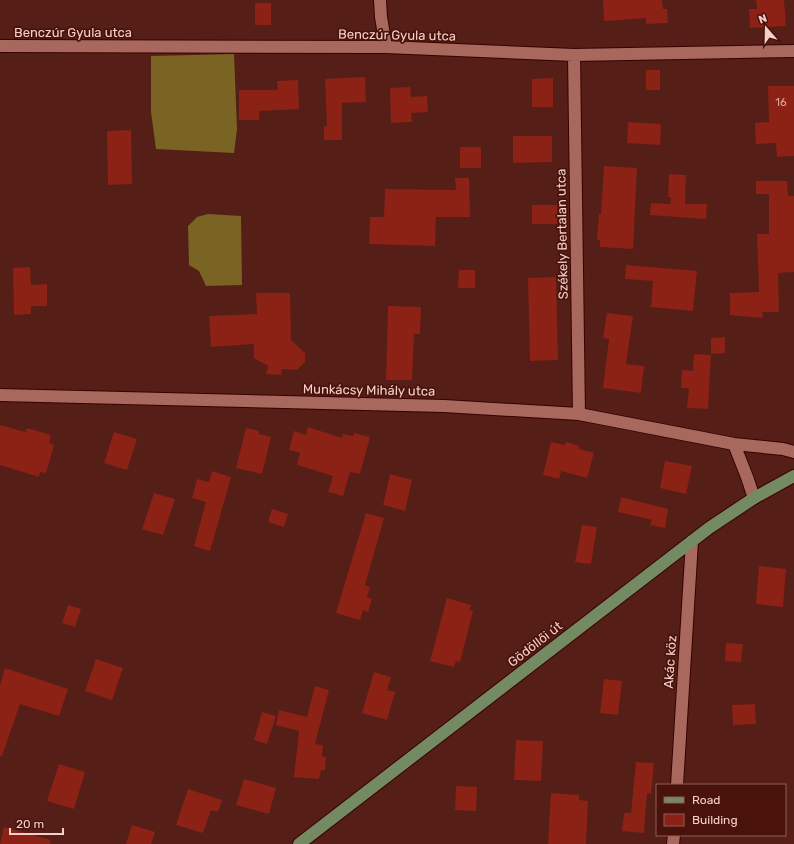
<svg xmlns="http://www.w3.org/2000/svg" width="794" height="844" font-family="Rubik,sans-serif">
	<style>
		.forest { fill: #7a6424 }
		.building { fill: #8c2116 }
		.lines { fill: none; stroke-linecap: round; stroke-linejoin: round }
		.minor-casing { stroke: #380201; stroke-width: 14 }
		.major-casing { stroke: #380201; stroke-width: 14 }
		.minor { stroke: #a8685e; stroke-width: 12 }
		.major { stroke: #748a62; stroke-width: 12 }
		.labels { text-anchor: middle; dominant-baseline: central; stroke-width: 3.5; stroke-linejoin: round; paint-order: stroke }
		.number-label { font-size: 11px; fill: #dba49d }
		.street-label { font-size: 13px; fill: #f5d0ca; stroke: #49130c }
	</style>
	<rect width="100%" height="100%" fill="#551e16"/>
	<!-- forest -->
	<path class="forest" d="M234,54l3,75 -3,24 -78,-4 -5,-37v-56z
		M208,214l33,2 1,69 -36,1 -7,-15 -10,-6 -1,-39 9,-9z"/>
	<!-- building -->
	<path class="building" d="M603,0h59l1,9h4l1,14 -22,1v-6l-42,3z
		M756,0h28l2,26 -36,2 -1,-19h8z
		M255,3h16v22h-16z
		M646,70h14v20h-14z
		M365,77l1,25 -24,1v37h-18v-14h3l-2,-47z
		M553,78v29h-21v-28z
		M298,80l1,29 -40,2v9h-20v-30h39l-1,-9z
		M768,86h26v70l-17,1 -1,-14 -20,1 -1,-21 14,-1z
		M410,87l1,10 16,-1 1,16 -17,1 1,9 -21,1 -1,-35z
		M628,122l33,2 -1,21 -33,-2z
		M131,130l1,54 -24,1 -1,-54z
		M513,136h39v26l-39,1z
		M460,147h21v21h-21z
		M604,166l33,2 -4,81 -33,-2v-7h-3l2,-26h2z
		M669,174l17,1 -1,29h22l-1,15 -56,-4 1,-12 19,1 1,-7h-3z
		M455,178h14l1,39h-34l-1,29 -66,-2 1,-27h14l1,-28 71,1z
		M756,181h31l1,15h6v76l-16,1 1,39h-17l1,6 -33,-3v-22l29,-1 -2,-58h12v-40h-13z
		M532,205h25v19h-25z
		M626,265l71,6 -4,40 -42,-4 2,-26 -28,-2z
		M30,267l1,18 16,-1v22h-16v8l-17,1 -1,-47z
		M459,270h16v18h-17z
		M556,277l2,83 -28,1 -2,-83z
		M256,293h34l1,47 14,13v9l-8,8 -15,-1 -1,6 -15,-1 2,-8 -14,-8v-14l-43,3 -2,-31 48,-2z
		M388,306l33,1 -1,27h-6l-2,46h-26z
		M607,313l26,3 -7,48 18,2 -3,27 -38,-5 6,-49 -6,-1z
		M725,337v16l-14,1v-16z
		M694,354l17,1 -3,54 -21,-1 2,-20h-8l1,-18 11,1z
		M0,425l25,7 2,-4 24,7 -2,8 5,2 -8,28 -6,-1 -1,5 -39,-12z
		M308,427l34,11 1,-4 10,2 1,-3 16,4 -10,37 -10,-2 -7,24 -15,-4 5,-16 -36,-11 3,-12 -11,-3 5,-19 12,4z
		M246,428l13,3v3l12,3 -9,37 -26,-6z
		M114,432l23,7 -10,31 -23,-7z
		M551,442l13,3 3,-3 12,4v3l15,4 -7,25 -26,-7 -2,8 -16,-4z
		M665,461l27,5 -6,28 -26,-6z
		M212,471l19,6 -21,74 -16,-5 12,-44 -14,-4 5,-19 12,3z
		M390,474l22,6 -7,31 -22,-6z
		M154,493l21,6 -12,36 -21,-6z
		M621,497l47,12 -3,19 -15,-3 2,-5 -34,-8z
		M272,509l16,5 -4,13 -16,-5z
		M366,513l18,5 -19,67 5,2 -3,10 5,2 -4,13 -5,-2 -3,10 -24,-7z
		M582,525l15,2 -6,37 -16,-2z
		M759,566l27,3 -3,38 -27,-3z
		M447,598l24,7 -2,5 4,1 -13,51 -4,-1 -2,6 -24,-6z
		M68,605l13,4 -6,18 -13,-4z
		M726,643l17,1 -2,18 -16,-1z
		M96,659l27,9 -11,32 -27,-9z
		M5,668l63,21 -9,27 -39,-12 -18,52h-2v-71z
		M374,672l17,5 -4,13 8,2 -8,28 -25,-7z
		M604,679l18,2 -4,34 -18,-2z
		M315,686l14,4 -14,54 8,1 -1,11 4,1 -1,13h-4l-2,9 -25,-2 5,-46 -23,-6 3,-15 28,7z
		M755,704l1,20 -23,1 -1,-20z
		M262,712l14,4 -9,28 -13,-4z
		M516,740l27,1 -2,40 -27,-1z
		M636,762l18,1 -3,31 -4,-1 -3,40 -22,-2 2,-18h7z
		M59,764l26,8 -11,37 -27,-8z
		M244,779l32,9 -7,26 -33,-9z
		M456,786l21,1 -1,24 -21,-1z
		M188,789l34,11 -4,12 -7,-2 -8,23 -27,-8z
		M551,793l28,2v5l9,1 -2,43h-38z
		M132,825l23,7 -4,12h-25z
		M4,827l47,13 -1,4h-50z"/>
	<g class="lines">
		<!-- minor casing -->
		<g class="minor-casing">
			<path id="minor" d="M380,0l1,17 5,30
				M0,46l386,1 188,8 220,-4
				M574,55l5,359
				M0,395l444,11 135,8 155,30 49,5 11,3
				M734,444l13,33 7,21
				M677,785l15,-244
				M673,844l1,-9"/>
		</g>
		<!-- major casing -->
		<g class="major-casing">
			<path id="major" d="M299,844l410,-316 45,-30 40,-22"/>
		</g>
		<!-- minor -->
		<use href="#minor" class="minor"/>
		<!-- major -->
		<use href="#major" class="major"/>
	</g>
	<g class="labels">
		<!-- number labels -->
		<g class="number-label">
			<text x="781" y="102">16</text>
		</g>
		<!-- street labels -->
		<g class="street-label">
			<text x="73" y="32">Benczúr Gyula utca</text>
			<text transform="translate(397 35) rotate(1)">Benczúr Gyula utca</text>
			<text transform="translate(562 234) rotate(-91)">Székely Bertalan utca</text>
			<text transform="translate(369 390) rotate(1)">Munkácsy Mihály utca</text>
			<text transform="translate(535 644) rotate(-38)">Gödöllői út</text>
			<text transform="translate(670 662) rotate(-86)">Akác köz</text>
		</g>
	</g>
	<!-- legend -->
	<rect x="656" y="784" width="130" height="52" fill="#49130c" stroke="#8e5f58"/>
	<rect x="664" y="797" width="20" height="6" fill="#748a62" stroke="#8e5f58"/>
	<text x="692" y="804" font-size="12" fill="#f5d0ca">Road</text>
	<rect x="664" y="814" width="20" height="12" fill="#8c2116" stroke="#8e5f58"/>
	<text x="692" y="824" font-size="12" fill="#f5d0ca">Building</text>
	<!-- north arrow -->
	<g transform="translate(766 28) rotate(340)" stroke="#49130c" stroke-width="3" paint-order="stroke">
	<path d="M0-3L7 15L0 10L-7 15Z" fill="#f5d0ca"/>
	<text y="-6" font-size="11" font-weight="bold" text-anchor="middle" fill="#f5d0ca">N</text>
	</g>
	<!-- scale -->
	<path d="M10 828v6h53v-6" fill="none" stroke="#f5d0ca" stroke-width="2"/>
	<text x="16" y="828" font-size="12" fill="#f5d0ca" stroke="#49130c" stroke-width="3" paint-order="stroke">20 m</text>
</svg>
